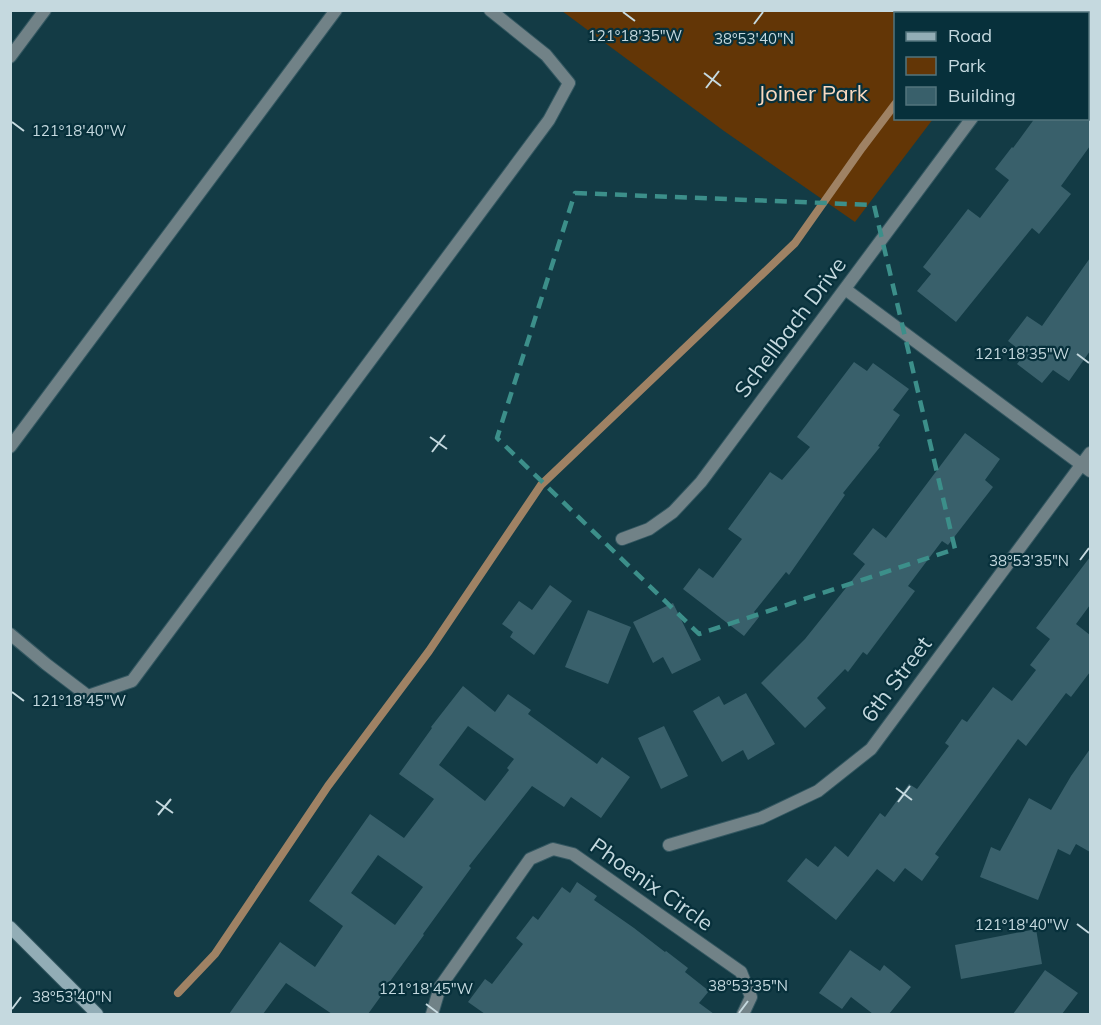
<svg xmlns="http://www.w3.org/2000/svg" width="1101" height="1025" font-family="Mulish,sans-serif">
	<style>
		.green { fill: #633606 }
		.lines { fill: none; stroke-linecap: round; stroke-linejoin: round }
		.stream { stroke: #9f8264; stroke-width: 8 }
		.building { fill: #39606b; fill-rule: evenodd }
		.minor-casing { stroke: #335761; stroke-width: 14 }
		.secondary-casing { stroke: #335761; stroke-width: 14 }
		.minor { stroke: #718287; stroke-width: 12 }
		.secondary { stroke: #92adb6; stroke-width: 12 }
		.marked { fill: none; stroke: #3c8f8a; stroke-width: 4.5; stroke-dasharray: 12 8; stroke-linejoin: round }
		.ticks { fill: none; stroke: #c5d9df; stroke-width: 2 }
		.labels { text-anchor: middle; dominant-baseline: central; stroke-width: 4.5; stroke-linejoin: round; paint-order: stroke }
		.park-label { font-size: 22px; fill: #f9d9c0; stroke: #07303b }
		.street-label { font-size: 22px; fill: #c5d9df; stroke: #07303b }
		.ticks-label { font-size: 15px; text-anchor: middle; fill: #c5d9df; stroke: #07303b; stroke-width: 4.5; stroke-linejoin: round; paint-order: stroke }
	</style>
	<rect width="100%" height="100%" fill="#133b45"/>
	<!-- green -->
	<path class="green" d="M562,11h451l-2,3h-115v104l37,1 -78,103 -131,-91z"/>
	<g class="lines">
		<!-- stream -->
		<path class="stream" d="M962,14l3,-4
			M178,993l37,-39 113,-168 101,-135 112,-166 254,-242 67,-95 34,-45"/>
	</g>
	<!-- building -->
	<path class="building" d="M1035,118h55v28l-29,40 10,8 -32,40 -7,-6 -76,94 -39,-31 14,-17 -8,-7 45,-58 12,9 29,-38 -14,-11 17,-22 1,1z
		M1090,258v93l-21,30 -16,-11 -11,13 -25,-19 8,-10 -17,-13 19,-25 15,10z
		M854,362l13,9 6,-8 36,26 -16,21 7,5 -22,31 2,1 -37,46 2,2 -56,80 -3,-3 -32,40 5,5 -15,19 -61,-47 16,-21 14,10 29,-39 -14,-10 42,-57 12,8 28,-33 -13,-10z
		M965,433l35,26 -15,21 8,7 -45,58 -6,-4 -34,45 7,5 -48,64 -4,-3 -15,20 -3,-3 -28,29 9,10 -21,20 -44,-45 44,-44 60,-75 -12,-10 20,-26 13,10z
		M1090,557v48l-14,19 14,11v37l-19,25 -5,-4 -40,53 -8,-7 -83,115 4,3 -17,24 -17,-13 -11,14 -17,-13 -41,51 -49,-39 19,-23 12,9 17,-21 13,11 32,-44 5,4 24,-33 8,5 32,-43 -4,-3 17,-24 5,3 26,-35 19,14 24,-31 -6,-5 20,-26 -14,-11z
		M550,585l22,16 -38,54 -24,-18 3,-5 -11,-8 17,-23 13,9z
		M673,603l28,57 -29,14 -9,-17 -10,6 -20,-41z
		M588,610l43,17 -23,57 -43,-17z
		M463,686l32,26 13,-18 23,16 -3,4 69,50 5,-7 28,20 -29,41 -30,-21 -7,10 -32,-21 -63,80 2,2 -48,66 1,1 -44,60 1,1 -13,18h-36l-46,-31 -23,31h-34l51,-72 35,25 28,-41 -34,-25 61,-87 34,24 30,-39 -35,-25 33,-46 -1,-1zM468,726l46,33 -7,9 2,2 -24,31 -46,-36zM378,855l45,32 -28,38 -44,-32z
		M746,693l29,51 -27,16 -5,-10 -21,12 -29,-51 26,-15 5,9z
		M664,726l24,50 -27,13 -23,-51z
		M1090,749v103l-14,-8 -6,11 -12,-6 -20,51 -58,-23 11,-30 9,4 29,-53 22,12 20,-34z
		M577,882l20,14 -3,4 40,28 31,24 1,-1 22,17 -3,4 24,19 -10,12 15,11h-229l-17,-12 17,-23 7,5 31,-40 -7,-6 17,-22 5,4 24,-33 8,6z
		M1036,929l6,35 -81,15 -6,-34z
		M850,950l30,21 4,-6 27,22 -22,27h-16l-22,-17 -9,12 -23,-16z
		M1045,970l33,23 -16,21h-49z"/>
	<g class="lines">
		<!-- minor casing -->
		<g class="minor-casing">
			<path id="minor" d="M1050,14l2,-4
				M10,57l35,-47
				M845,289l245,182
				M10,447l326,-437
				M622,539l27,-10 24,-17 28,-30 271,-364
				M10,634l36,30 42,32 44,-15 417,-561 20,-37 -23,-28 -56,-45
				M669,845l92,-27 57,-27 53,-42 219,-296
				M432,1014l8,-27 90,-128 23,-10 20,5 168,118 10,25 -8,17"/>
		</g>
		<!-- secondary casing -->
		<g class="secondary-casing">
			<path id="secondary" d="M10,927l87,87"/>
		</g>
		<!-- minor -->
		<use href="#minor" class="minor"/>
		<!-- secondary -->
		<use href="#secondary" class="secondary"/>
	</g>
	<!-- marked area -->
	<path class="marked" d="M575,193l299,12 81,344 -256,85 -202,-196z"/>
	<!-- ticks -->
	<path class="ticks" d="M623,12l12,9M754,24l9,-12M704,73l17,13M706,88l13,-17M12,122l12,9M1077,354l12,9M430,437l17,12M432,452l13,-17M1080,560l9,-12M12,692l12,9M896,788l16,12M156,801l17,12M898,802l12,-16M158,815l13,-16M1077,924l12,9M426,1004l12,9M12,1009l9,-12M739,1013l9,-12"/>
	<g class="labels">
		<!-- park labels -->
		<g class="park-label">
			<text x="813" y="93">Joiner Park</text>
		</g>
		<!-- street labels -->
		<g class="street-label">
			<text transform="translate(790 327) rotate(-53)">Schellbach Drive</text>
			<text transform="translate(896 679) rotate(-53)">6th Street</text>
			<text transform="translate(652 884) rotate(35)">Phoenix Circle</text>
		</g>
	</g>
	<g class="ticks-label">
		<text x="635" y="41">121°18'35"W</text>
		<text x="754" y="44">38°53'40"N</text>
		<text x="79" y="136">121°18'40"W</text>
		<text x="1022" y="359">121°18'35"W</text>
		<text x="1029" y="566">38°53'35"N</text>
		<text x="79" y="706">121°18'45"W</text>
		<text x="1022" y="930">121°18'40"W</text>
		<text x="748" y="991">38°53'35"N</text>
		<text x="426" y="994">121°18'45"W</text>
		<text x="72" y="1002">38°53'40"N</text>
	</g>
	<!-- border -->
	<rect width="1101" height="1025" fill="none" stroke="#c5d9df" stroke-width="24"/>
	<!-- legend -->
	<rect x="894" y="12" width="195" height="108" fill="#07303b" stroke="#53747d" stroke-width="1.5"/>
	<rect x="906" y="32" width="30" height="9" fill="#92adb6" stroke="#53747d" stroke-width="1.5"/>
	<text x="948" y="42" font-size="18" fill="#c5d9df">Road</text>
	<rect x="906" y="57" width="30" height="18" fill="#633606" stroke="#53747d" stroke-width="1.5"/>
	<text x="948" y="72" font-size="18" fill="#c5d9df">Park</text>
	<rect x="906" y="87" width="30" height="18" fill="#39606b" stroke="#53747d" stroke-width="1.5"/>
	<text x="948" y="102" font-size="18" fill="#c5d9df">Building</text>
</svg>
